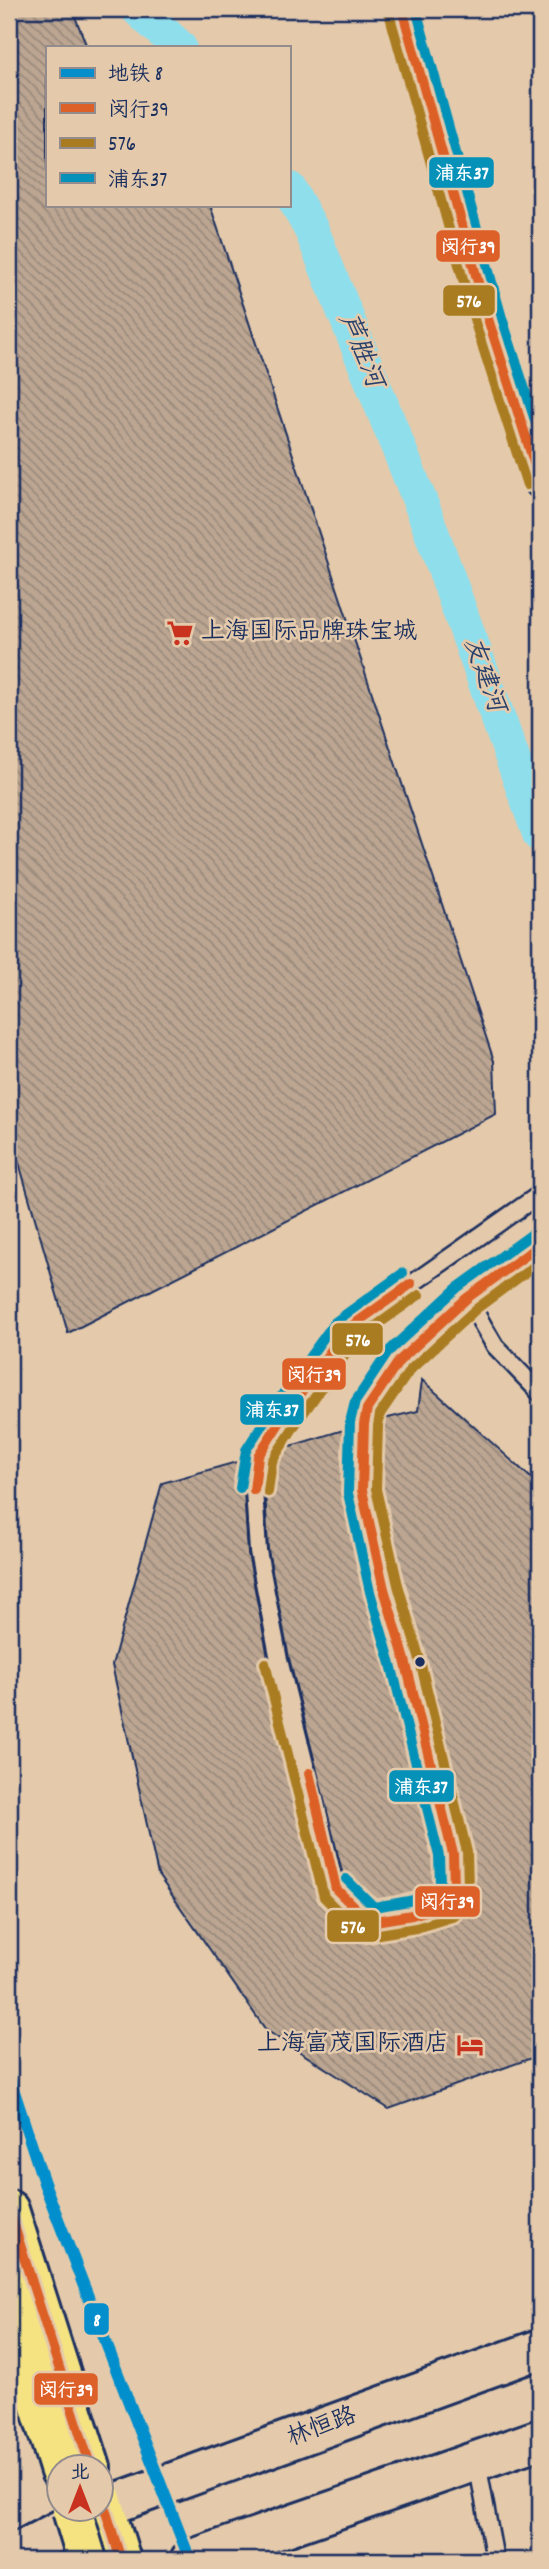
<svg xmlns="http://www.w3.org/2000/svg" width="549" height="2569" font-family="Dekko,'LXGW WenKai TC',sans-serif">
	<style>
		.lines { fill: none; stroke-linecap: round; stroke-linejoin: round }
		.canal { stroke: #8fdeec; stroke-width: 35 }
		.building { fill: url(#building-back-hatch); stroke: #1b2f5e; stroke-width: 2 }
		.lane-casing { stroke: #1b2f5e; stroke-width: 21 }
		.street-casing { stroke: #1b2f5e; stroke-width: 37 }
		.secondary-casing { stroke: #1b2f5e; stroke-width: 44 }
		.primary-casing { stroke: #1b2f5e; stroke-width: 44 }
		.highway-casing { stroke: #1b2f5e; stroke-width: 44 }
		.lane { stroke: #e4caab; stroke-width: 16 }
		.street { stroke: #e4caab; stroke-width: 32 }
		.secondary { stroke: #e4caab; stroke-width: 38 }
		.primary { stroke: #f5e382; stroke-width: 38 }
		.highway { stroke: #f5e382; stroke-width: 38 }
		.highway-bridge-casing { stroke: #1b2f5e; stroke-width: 44; stroke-linecap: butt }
		.highway-bridge { stroke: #f5e382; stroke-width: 38 }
		.bus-1-casing { stroke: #e4caab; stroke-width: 16 }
		.bus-2-casing { stroke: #e4caab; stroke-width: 16 }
		.bus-3-casing { stroke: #e4caab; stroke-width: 16 }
		.bus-1 { stroke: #dc6028; stroke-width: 10 }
		.bus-2 { stroke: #aa7c21; stroke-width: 10 }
		.bus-3 { stroke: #0591b8; stroke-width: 10 }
		.metro-1-casing { stroke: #e4caab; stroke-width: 18 }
		.metro-1 { stroke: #048ecc; stroke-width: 12 }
		.bus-dot { fill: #1b2f5e; stroke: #e4caab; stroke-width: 2.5 }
		.labels { text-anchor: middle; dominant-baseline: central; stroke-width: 5; stroke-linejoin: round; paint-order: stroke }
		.poi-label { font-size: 24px; fill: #1b2f5e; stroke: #e4caab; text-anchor: start }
		.street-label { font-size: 24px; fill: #1b2f5e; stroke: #e4caab }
		.water-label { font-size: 26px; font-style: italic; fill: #27406c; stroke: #e4caab }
		.line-badge { stroke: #e4caab; stroke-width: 2.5 }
		.badge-label { font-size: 19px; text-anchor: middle; font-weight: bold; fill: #fff }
	</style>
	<defs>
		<pattern id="building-back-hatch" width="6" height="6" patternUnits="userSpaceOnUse" patternTransform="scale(1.75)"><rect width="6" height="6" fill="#bca692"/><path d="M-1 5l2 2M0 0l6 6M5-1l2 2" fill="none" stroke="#98887a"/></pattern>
	</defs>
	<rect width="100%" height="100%" fill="#e4caab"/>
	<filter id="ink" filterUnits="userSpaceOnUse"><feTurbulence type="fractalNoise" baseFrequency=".0143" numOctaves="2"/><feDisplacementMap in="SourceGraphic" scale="14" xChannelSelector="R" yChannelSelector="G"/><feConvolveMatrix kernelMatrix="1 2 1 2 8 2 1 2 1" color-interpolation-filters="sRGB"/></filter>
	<g filter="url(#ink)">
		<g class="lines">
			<!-- canal -->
			<path class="canal" d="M138,9l41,38
				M289,189l23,42 113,283 115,321"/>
		</g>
		<!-- building -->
		<path class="building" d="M9,9h63l15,38h-40v158h163l284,856 2,53 -428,219 -59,-205z
			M422,1380l118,106v569l-151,54 -123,-79 -108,-155 -46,-210 50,-182 85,-24 -3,31 4,63 21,109 57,230 40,40 49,-7 38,-13 11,-27 -1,-33 -48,-195 -21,-71 -21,-97 2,-68 43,-10z
			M353,1427l-1,65 22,99 21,72 48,192v28l-5,13 -28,9 -37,6 -28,-27 -56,-226 -21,-108 -3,-60 3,-30 6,-9z"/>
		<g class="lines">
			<!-- lane casing -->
			<g class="lane-casing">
				<path id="lane" d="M540,1194l-194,136 -61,84 -27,42 -4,34 4,61 21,109 57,229 33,33 43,-7 34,-10 8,-20 -1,-31 -48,-194 -21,-71 -22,-99 2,-66 3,-15 32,-48 68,-63 73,-53
					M467,1298l28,48 45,47
					M477,2462l18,98"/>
			</g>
			<!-- street casing -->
			<g class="street-casing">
				<path id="street" d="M402,9l87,313 51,159"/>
			</g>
			<!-- secondary casing -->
			<g class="secondary-casing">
				<path id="secondary" d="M102,2508l438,-159
					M9,2557l89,-47
					M190,2560l350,-121"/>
			</g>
			<!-- primary casing -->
			<g class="primary-casing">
				<path id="primary" d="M9,2210l82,258
					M102,2499l19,61"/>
			</g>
			<!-- highway casing -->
			<g class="highway-casing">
				<path id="highway" d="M9,2307l51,164"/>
			</g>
			<!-- lane -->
			<use href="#lane" class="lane"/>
			<!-- street -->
			<use href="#street" class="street"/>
			<!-- secondary -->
			<use href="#secondary" class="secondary"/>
			<!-- primary -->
			<use href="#primary" class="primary"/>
			<!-- highway -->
			<use href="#highway" class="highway"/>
			<!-- highway-bridge casing -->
			<g class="highway-bridge-casing">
				<path id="highway-bridge" d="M72,2510l15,50"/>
			</g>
			<!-- highway-bridge -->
			<use href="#highway-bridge" class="highway-bridge"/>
			<!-- bus-1 casing -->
			<g class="bus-1-casing">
				<path id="bus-1" d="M402,9l87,313 51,159
					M254,1490l4,-34 27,-42 61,-84 65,-46
					M309,1773l27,116 33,33 43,-7 34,-10 8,-20 -1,-31 -48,-194 -21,-71 -22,-99 2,-66 3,-15 32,-48 68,-63 73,-53
					M9,2210l82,258
					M102,2499l19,61"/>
			</g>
			<!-- bus-2 casing -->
			<g class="bus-2-casing">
				<path id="bus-2" d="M389,13l87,313 51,159
					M268,1492l4,-31 25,-39 59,-82 63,-45
					M265,1663l59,234 35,35 8,4 49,-8 39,-12 13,-29 -1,-35 -48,-195 -21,-72 -22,-96 2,-63 2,-12 30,-44 66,-61 64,-47"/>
			</g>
			<!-- bus-3 casing -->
			<g class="bus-3-casing">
				<path id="bus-3" d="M416,9l86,309 38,118
					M240,1488l6,-38 28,-44 61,-84 68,-49
					M346,1879l28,28 35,-6 27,-8 4,-10 -1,-27 -48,-192 -21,-72 -22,-99 2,-71 5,-20 34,-51 68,-63 75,-54"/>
			</g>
			<!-- bus-1 -->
			<use href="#bus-1" class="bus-1"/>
			<!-- bus-2 -->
			<use href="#bus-2" class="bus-2"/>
			<!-- bus-3 -->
			<use href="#bus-3" class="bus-3"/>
			<!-- metro-1 casing -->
			<g class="metro-1-casing">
				<path id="metro-1" d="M9,2076l35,107 146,377"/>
			</g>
			<!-- metro-1 -->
			<use href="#metro-1" class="metro-1"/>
		</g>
	</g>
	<!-- icons -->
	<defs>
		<g id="supermarket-bare" transform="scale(2.1)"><path d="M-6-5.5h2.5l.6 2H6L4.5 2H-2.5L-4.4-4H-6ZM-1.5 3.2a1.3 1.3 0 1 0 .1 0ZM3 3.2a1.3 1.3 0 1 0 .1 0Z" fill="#c8321e" stroke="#e4caab" stroke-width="2.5" paint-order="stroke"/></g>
		<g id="hotel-bare" transform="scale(2.1)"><path d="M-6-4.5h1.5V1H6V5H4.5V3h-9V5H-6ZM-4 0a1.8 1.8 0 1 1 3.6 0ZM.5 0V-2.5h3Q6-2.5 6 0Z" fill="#c8321e" stroke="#e4caab" stroke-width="2.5" paint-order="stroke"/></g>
	</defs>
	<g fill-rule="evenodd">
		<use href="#supermarket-bare" x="180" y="633"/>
		<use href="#hotel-bare" x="470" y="2045"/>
	</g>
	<!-- markers -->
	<circle class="bus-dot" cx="420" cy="1662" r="6"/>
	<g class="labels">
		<!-- poi labels -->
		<g class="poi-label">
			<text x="201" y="633">上海国际品牌珠宝城</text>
			<text x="449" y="2045" text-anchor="end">上海富茂国际酒店</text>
		</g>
		<!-- street labels -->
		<g class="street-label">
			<text transform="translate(322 2428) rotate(-20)">林恒路</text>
		</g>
		<!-- water labels -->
		<g class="water-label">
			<text transform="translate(360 351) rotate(68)">芦胜河</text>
			<text transform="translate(483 675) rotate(70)">友建河</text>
		</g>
	</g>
	<g class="line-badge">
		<rect x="428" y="156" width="67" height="33" rx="7" fill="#0591b8"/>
		<rect x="435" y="229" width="66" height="34" rx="7" fill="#dc6028"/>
		<rect x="442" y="284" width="54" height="33" rx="7" fill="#aa7c21"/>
		<rect x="331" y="1322" width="53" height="34" rx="7" fill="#aa7c21"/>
		<rect x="281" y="1357" width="66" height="34" rx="7" fill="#dc6028"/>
		<rect x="239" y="1393" width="66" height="33" rx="7" fill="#0591b8"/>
		<rect x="388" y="1769" width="67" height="34" rx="7" fill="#0591b8"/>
		<rect x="414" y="1885" width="67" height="33" rx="7" fill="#dc6028"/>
		<rect x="326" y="1909" width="54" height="34" rx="7" fill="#aa7c21"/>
		<rect x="83" y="2302" width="27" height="34" rx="7" fill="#048ecc"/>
		<rect x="33" y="2372" width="66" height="34" rx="7" fill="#dc6028"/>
	</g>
	<g class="badge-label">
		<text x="462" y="179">浦东37</text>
		<text x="468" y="253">闵行39</text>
		<text x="469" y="307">576</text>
		<text x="358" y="1346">576</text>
		<text x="314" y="1381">闵行39</text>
		<text x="272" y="1416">浦东37</text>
		<text x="421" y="1793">浦东37</text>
		<text x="447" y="1908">闵行39</text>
		<text x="353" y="1933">576</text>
		<text x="97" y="2326">8</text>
		<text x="66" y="2396">闵行39</text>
	</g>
	<!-- margin -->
	<rect width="549" height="2569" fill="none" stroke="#e4caab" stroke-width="35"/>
	<rect x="18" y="18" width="514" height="2534" fill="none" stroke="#1b2f5e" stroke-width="2.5" filter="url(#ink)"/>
	<!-- legend -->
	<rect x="46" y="46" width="245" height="161" fill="#e4caab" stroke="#948c8c" stroke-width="2"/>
	<rect x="60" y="68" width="35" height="10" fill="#048ecc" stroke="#948c8c" stroke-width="2"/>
	<text x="108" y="80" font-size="21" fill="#1b2f5e">地铁 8</text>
	<rect x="60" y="103" width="35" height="10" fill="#dc6028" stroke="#948c8c" stroke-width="2"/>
	<text x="108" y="116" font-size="21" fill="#1b2f5e">闵行39</text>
	<rect x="60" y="138" width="35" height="10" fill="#aa7c21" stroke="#948c8c" stroke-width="2"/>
	<text x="108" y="150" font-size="21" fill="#1b2f5e">576</text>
	<rect x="60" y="173" width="35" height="10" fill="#0591b8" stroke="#948c8c" stroke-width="2"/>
	<text x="108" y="186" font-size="21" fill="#1b2f5e">浦东37</text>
	<!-- north arrow -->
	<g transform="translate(80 2488)"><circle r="33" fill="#e4caab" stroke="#948c8c" stroke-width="2"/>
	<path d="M0-5L12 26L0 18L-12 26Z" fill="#c8321e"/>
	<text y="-10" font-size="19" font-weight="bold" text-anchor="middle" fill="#1b2f5e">北</text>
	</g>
</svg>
